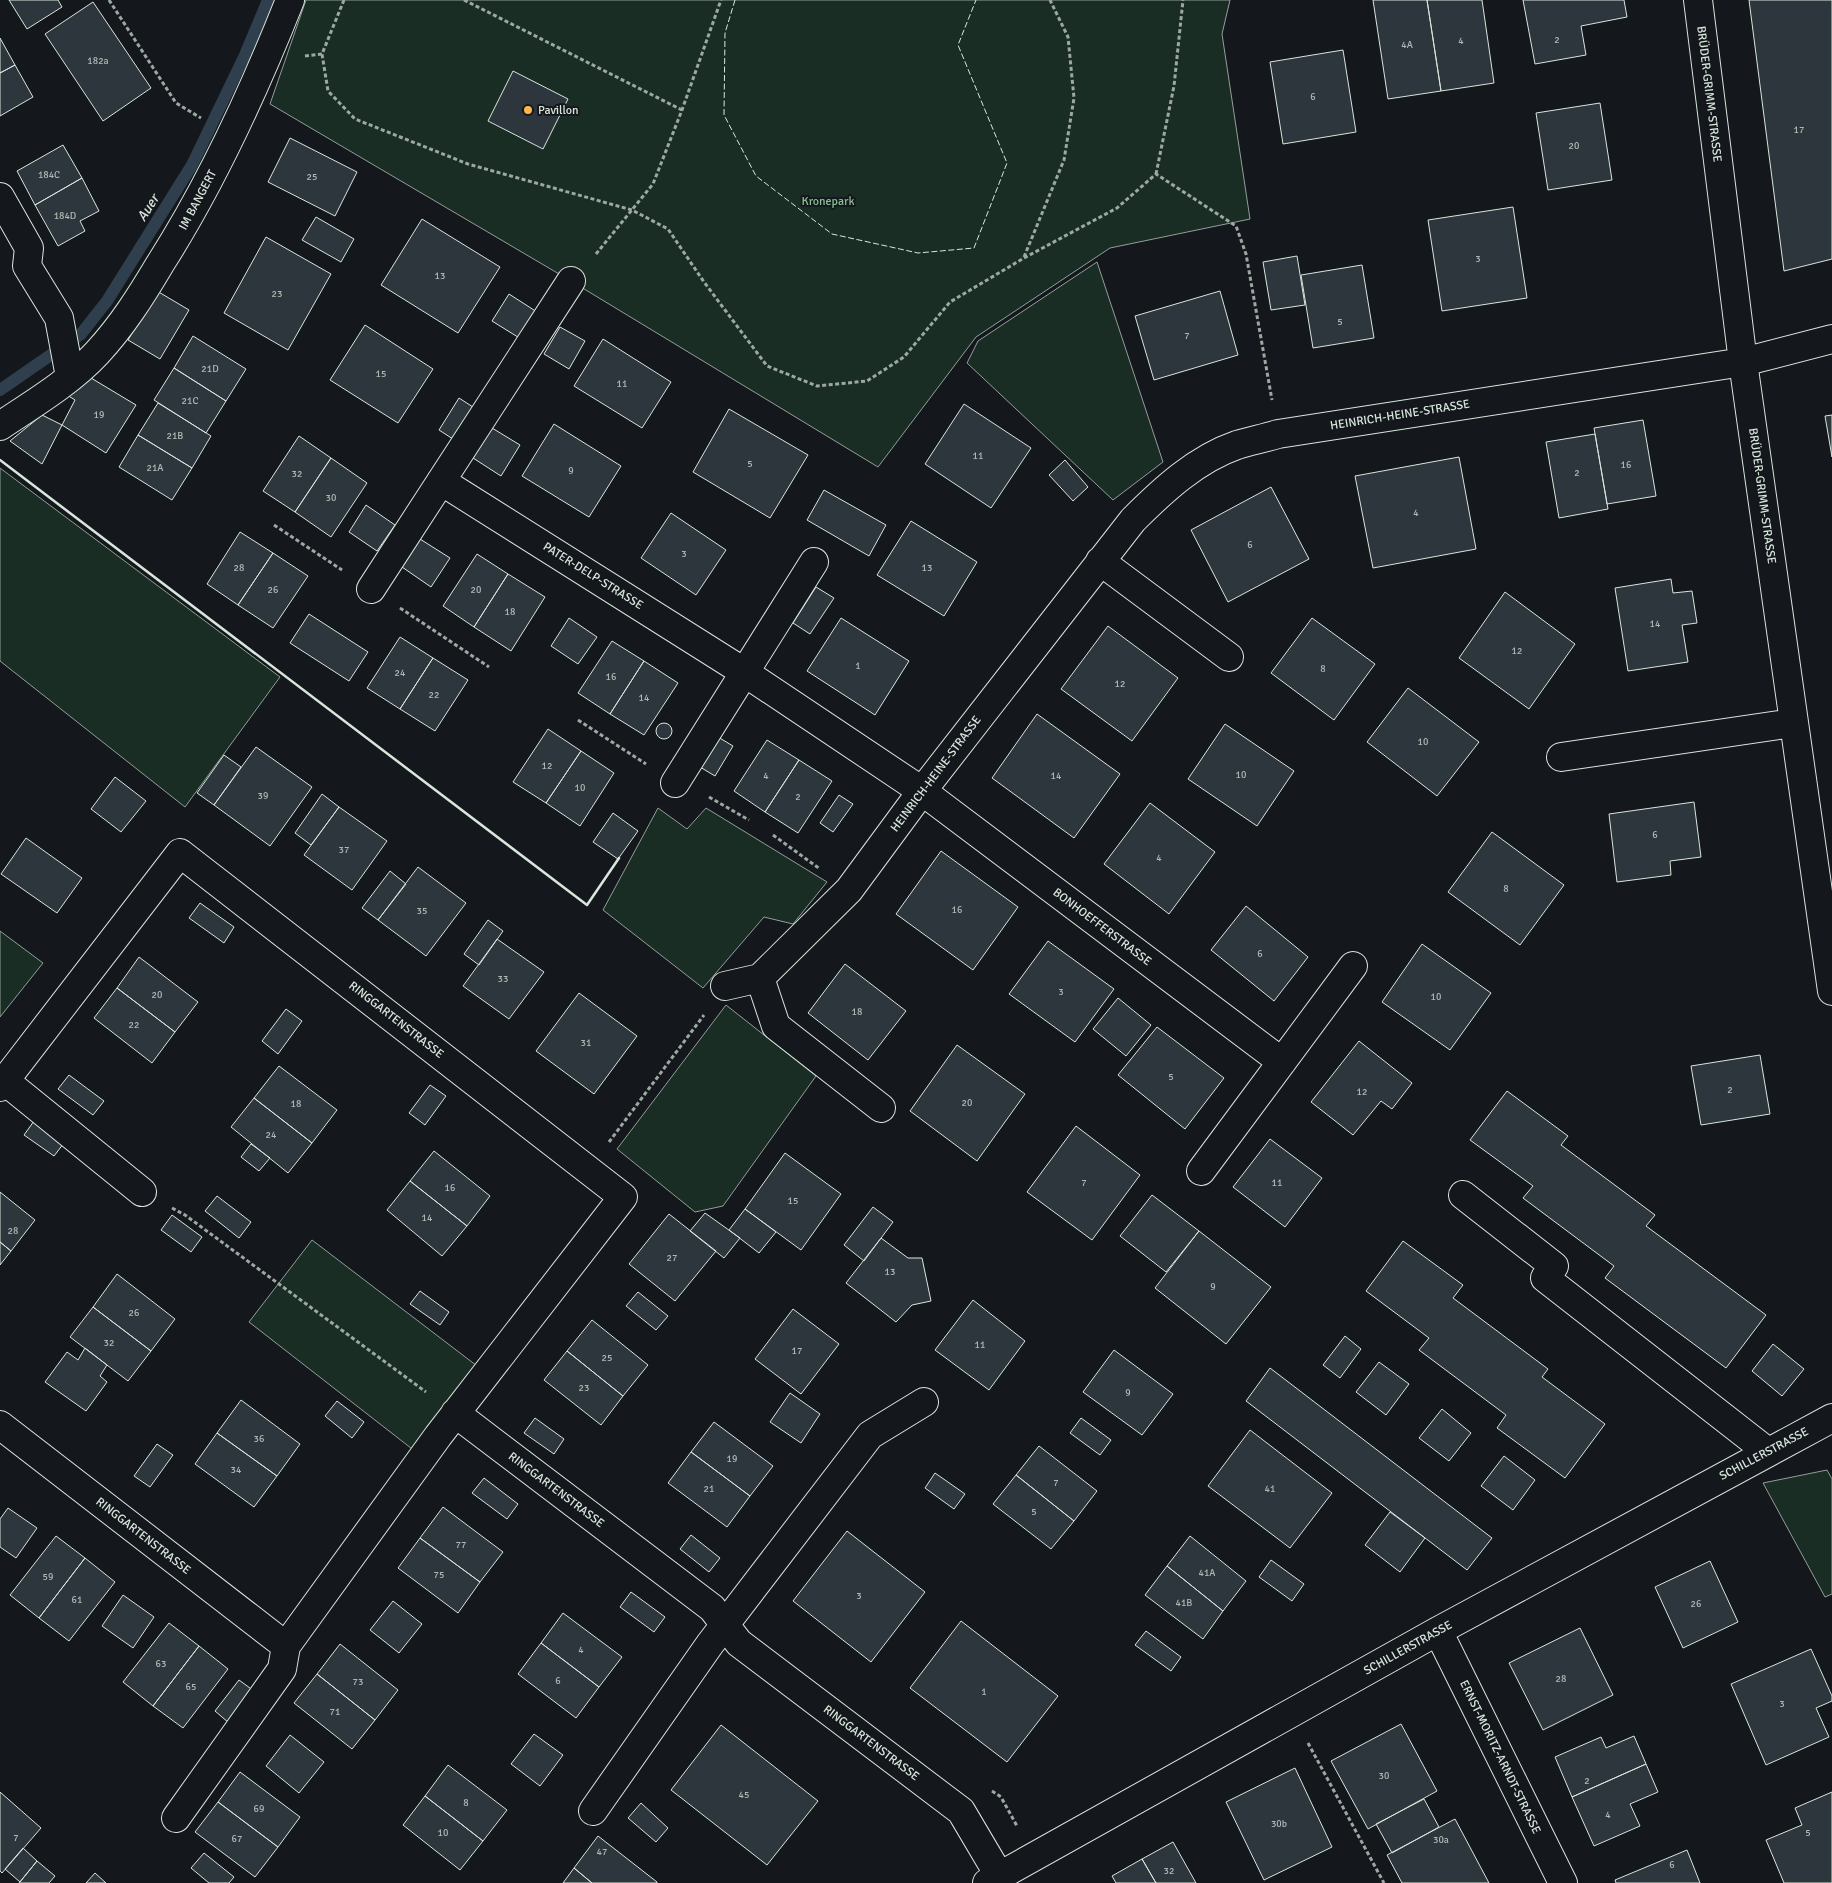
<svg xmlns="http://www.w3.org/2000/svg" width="1832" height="1883" font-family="Signika,sans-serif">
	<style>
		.green { fill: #1a2d24; stroke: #939e99 }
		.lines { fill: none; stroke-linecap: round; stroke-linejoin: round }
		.stream { stroke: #2f3f4d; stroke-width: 12 }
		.building { fill: #2c363c; stroke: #d8e6dc }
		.minor-casing { stroke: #d8e6dc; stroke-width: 30 }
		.path { stroke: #9da8a2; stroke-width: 3; stroke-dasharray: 4 2.5; stroke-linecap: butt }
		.minor { stroke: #14181c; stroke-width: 28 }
		.fence { stroke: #d8e6dc; stroke-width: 1; stroke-dasharray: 6 2.5; stroke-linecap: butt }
		.wall { stroke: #d8e6dc; stroke-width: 2.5 }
		.poi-dot { fill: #ffb74d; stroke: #14181c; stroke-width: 2 }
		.labels { text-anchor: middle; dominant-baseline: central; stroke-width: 4; stroke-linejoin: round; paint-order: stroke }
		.number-label { font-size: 10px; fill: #adbab4 }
		.street-label { font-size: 12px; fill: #d8e6dc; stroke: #14181c }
		.poi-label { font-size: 12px; fill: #d8e6dc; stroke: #14181c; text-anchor: start }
		.park-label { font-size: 12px; fill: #8ac095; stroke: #14181c }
		.water-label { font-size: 14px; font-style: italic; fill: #d8e6dc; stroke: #14181c }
	</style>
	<rect width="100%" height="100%" fill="#14181c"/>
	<!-- green -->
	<path class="green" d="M306,0h924l-8,34 28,185 -140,29 -134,89 -98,130 -307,-186 -301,-177z
		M1097,262l66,200 -50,38 -146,-137 11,-22z
		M0,468l280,209 -95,130 -185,-146z
		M658,808l29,21 19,-21 121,74 -34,42 -29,-7 -61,71 -100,-78z
		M0,931l43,32 -43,54z
		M726,1005l90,71 -93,130 -28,6 -78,-63z
		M312,1240l169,129 -65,83 -167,-130z
		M1827,1470l5,9v115l-7,3 -62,-114z"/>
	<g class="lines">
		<!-- stream -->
		<path class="stream" d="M0,390l81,-56 26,-33 85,-136 53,-110 23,-55"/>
	</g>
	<!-- building -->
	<path class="building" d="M9,0h49l4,7 -35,22z
		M1373,0h54l14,91 -53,8z
		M1427,0h55l12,83 -53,8z
		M1523,0h101l3,17 -46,9 5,29 -51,9z
		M1749,0h83v259l-48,12z
		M93,2l58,86 -48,33 -58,-87z
		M0,38l15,27 -15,8z
		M1343,50l13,82 -73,12 -13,-82z
		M15,65l18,32 -33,19v-43z
		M513,71l55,28 -25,50 -55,-28z
		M1600,103l12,77 -64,10 -12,-77z
		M290,138l67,34 -22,44 -67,-34z
		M63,145l19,33 -47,27 -18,-34z
		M82,178l17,33 -19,10 5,10 -27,15 -23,-41z
		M1513,207l14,91 -85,13 -14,-91z
		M316,217l38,22 -13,23 -39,-22z
		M422,219l78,48 -42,66 -77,-48z
		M266,237l65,37 -43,76 -64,-37z
		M1297,256l8,49 -34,5 -8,-48z
		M1362,265l12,73 -61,10 -12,-73z
		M157,291l32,19 -29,49 -32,-19z
		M1220,291l18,64 -84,25 -19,-64z
		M509,294l28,18 -16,27 -29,-18z
		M365,325l68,44 -35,54 -68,-43z
		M560,327l25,14 -16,28 -25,-15z
		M193,336l53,33 -20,32 -52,-33z
		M603,339l68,43 -29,46 -68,-42z
		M174,368l52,33 -20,32 -52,-33z
		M91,378l45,27 -30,48 -44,-28 13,-25 -8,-5z
		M459,398l17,11 -20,32 -17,-11z
		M158,403l53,33 -19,32 -54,-33z
		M964,404l67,44 -40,60 -66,-44z
		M729,409l79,46 -38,63 -77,-46z
		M42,415l20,10 -20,39 -32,-23z
		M1832,415v42l-7,-41z
		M1643,420l13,76 -49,8 -13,-76z
		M554,424l67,42 -32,51 -67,-41z
		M492,428l28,17 -19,31 -28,-18z
		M1595,434l13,75 -49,9 -13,-76z
		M138,435l54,33 -20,32 -53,-33z
		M299,436l32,22 -36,54 -32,-21z
		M1459,457l17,92 -103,19 -18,-92z
		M331,458l36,25 -36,54 -36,-25z
		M1065,460l23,27 -15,14 -24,-26z
		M1271,487l38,72 -81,43 -37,-72z
		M824,490l62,35 -17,31 -62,-36z
		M366,505l29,20 -18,26 -28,-19z
		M671,513l55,37 -30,45 -55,-37z
		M911,521l66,41 -33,54 -67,-41z
		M240,532l33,21 -35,52 -31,-21z
		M420,539l30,19 -19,29 -29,-20z
		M273,553l35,23 -35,52 -35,-23z
		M477,554l31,20 -34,53 -31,-21z
		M508,574l37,23 -34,54 -37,-24z
		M1671,579l2,14 19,-2 5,32 -15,2 6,37 -60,9 -13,-83z
		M816,587l18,11 -24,36 -17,-11z
		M1505,592l70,52 -46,65 -70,-51z
		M309,614l59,38 -19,29 -59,-38z
		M569,618l28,19 -19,27 -27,-18z
		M841,618l68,43 -34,54 -68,-44z
		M1312,618l63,46 -41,56 -63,-47z
		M1108,626l70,52 -46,63 -71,-52z
		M400,637l33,21 -33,51 -33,-21z
		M612,641l32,20 -34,53 -32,-21z
		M433,658l35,22 -33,51 -35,-22z
		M644,661l34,22 -34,52 -34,-21z
		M1408,688l71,54 -42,54 -70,-54z
		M1037,714l83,60 -46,64 -82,-60z
		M656 731a8 8 0 1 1 16 0a8 8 0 1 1-16 0Z
		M1225,724l69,47 -37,55 -69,-47z
		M548,729l33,22 -35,52 -33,-21z
		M718,737l15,9 -18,30 -15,-9z
		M767,740l32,20 -34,52 -31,-21z
		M256,747l56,40 -42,59 -56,-41z
		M581,751l33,22 -34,53 -34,-23z
		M224,755l17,12 -27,38 -17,-12z
		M799,760l33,21 -34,52 -33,-21z
		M115,777l31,24 -25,31 -30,-23z
		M322,794l17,13 -28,38 -16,-12z
		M839,795l14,9 -20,28 -13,-9z
		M1694,802l7,55 -31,4 1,14 -54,7 -8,-68z
		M1150,803l65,49 -46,62 -65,-50z
		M339,807l48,34 -35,49 -48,-35z
		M613,813l25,18 -20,28 -25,-17z
		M1492,832l72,53 -44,60 -72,-53z
		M26,838l56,40 -25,35 -56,-39z
		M941,851l77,56 -45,63 -77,-56z
		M418,867l48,36 -40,53 -48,-36z
		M390,871l16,13 -28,36 -16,-12z
		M200,903l34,24 -10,16 -35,-25z
		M1246,906l62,51 -34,44 -63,-51z
		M488,920l15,11 -24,34 -15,-11z
		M497,939l47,33 -35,47 -46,-33z
		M1048,941l66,48 -39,53 -66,-48z
		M1422,944l69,49 -41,57 -68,-48z
		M139,957l59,45 -23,30 -58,-44z
		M845,964l61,47 -38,49 -60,-47z
		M117,988l58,44 -23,31 -58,-45z
		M579,993l58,43 -43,58 -58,-43z
		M1118,998l33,27 -25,31 -33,-27z
		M286,1009l16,12 -24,33 -16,-13z
		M1157,1027l67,51 -39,51 -67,-54z
		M1359,1041l53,42 -20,26 -11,-8 -28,34 -42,-33z
		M957,1045l68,49 -48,67 -67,-50z
		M1760,1055l10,59 -69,11 -10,-59z
		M279,1066l58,44 -25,33 -58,-45z
		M69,1075l35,26 -11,14 -35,-26z
		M430,1085l16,11 -21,29 -16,-12z
		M1507,1091l61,45 -7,9 94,70 -9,11 120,89 -40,53 -121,-90 9,-12 -91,-68 10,-12 -63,-46z
		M254,1098l58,45 -24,30 -57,-46z
		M34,1121l30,22 -10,13 -30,-21z
		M1076,1126l64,49 -48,65 -65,-48z
		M1270,1139l52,39 -37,49 -52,-40z
		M251,1144l19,14 -11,13 -18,-14z
		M434,1151l56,45 -23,30 -57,-45z
		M785,1153l56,41 -40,56 -56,-41z
		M410,1181l57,45 -25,30 -55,-46z
		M0,1192l35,28 -24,31 -11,-9z
		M1152,1195l47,36 -33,41 -46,-36z
		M217,1196l34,26 -12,16 -34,-27z
		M873,1207l20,15 -29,39 -20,-16z
		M745,1209l31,23 -17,21 -30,-23z
		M705,1213l35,25 -16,20 -34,-27z
		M669,1214l47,37 -41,50 -46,-37z
		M172,1215l30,22 -11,15 -30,-22z
		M1199,1231l72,56 -45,57 -71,-56z
		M881,1238l27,20h14l9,43 -19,4 -16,17 -50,-39z
		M1403,1241l60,44 -10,13 95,71 -6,8 63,47 -40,54 -68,-50 9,-13 -87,-65 10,-12 -63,-47z
		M0,1242l11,9 -11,14z
		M117,1274l58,45 -24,32 -58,-44z
		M420,1291l29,21 -9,13 -30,-21z
		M638,1292l30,24 -12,14 -30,-24z
		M973,1300l52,41 -36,49 -54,-40z
		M93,1307l58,44 -23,30 -58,-44z
		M793,1309l46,35 -38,50 -46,-35z
		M592,1320l56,45 -25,31 -56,-45z
		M1345,1336l16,13 -21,29 -17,-13z
		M1773,1344l31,25 -22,27 -30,-25z
		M85,1348l22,17 -7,11 7,6 -21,29 -41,-29 22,-30 11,8z
		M1114,1350l59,44 -31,41 -59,-43z
		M567,1351l56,45 -22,29 -57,-45z
		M1379,1362l30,22 -23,31 -30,-23z
		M1270,1368l222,170 -25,32 -221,-169z
		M790,1393l30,21 -19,29 -31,-21z
		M241,1400l59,44 -23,32 -60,-43z
		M337,1401l27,21 -12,16 -27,-22z
		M1442,1409l29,24 -22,28 -30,-23z
		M535,1418l29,21 -10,15 -30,-21z
		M1081,1418l30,22 -11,15 -30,-22z
		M714,1422l59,44 -23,30 -59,-44z
		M1250,1430l82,63 -42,55 -82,-62z
		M217,1433l60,43 -23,31 -59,-43z
		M157,1444l16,11 -23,32 -16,-11z
		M1039,1446l58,45 -23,30 -58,-46z
		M691,1452l59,44 -23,31 -59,-44z
		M1504,1456l31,24 -22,30 -32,-24z
		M935,1473l30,21 -11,15 -29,-21z
		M1016,1475l58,46 -23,28 -58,-45z
		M484,1478l34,26 -11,15 -35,-26z
		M443,1507l60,45 -23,30 -60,-44z
		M8,1508l29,20 -21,30 -16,-11v-28z
		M1390,1512l35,26 -25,34 -35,-27z
		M847,1531l78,61 -54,70 -78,-61z
		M691,1535l29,23 -11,14 -29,-23z
		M56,1536l29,22 -46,60 -29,-23z
		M1190,1536l56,45 -23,30 -56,-45z
		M420,1538l60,44 -22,31 -60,-45z
		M85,1558l30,24 -46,59 -30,-23z
		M1271,1560l33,24 -12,17 -33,-24z
		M1710,1561l28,61 -55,26 -28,-61z
		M1167,1566l56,45 -20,28 -58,-44z
		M631,1592l34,25 -11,15 -34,-25z
		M123,1595l31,22 -21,31 -31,-22z
		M393,1601l29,23 -23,29 -29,-23z
		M563,1613l59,44 -23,30 -58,-44z
		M961,1621l97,75 -51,66 -97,-74z
		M169,1623l30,23 -46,60 -30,-24z
		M1580,1628l33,67 -70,35 -34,-67z
		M1146,1631l35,26 -10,14 -36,-26z
		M541,1643l58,44 -23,31 -58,-44z
		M340,1644l58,46 -23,30 -58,-46z
		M199,1646l29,23 -45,59 -30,-22z
		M1811,1649l21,47v5l-16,7 13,29 -63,28 -35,-81z
		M317,1674l58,46 -23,29 -58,-46z
		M239,1680l15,11 -25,32 -14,-12z
		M1401,1724l36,67 -69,38 -37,-68z
		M721,1725l97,76 -51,64 -96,-75z
		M534,1734l29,21 -23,31 -29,-22z
		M290,1735l34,27 -25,31 -33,-27z
		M1634,1736l12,28 -74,33 -17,-40 46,-20 5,11z
		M1646,1764l12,28 -28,12 10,22 -46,20 -22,-49z
		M448,1765l59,45 -24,31 -58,-45z
		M1295,1768l37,79 -68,33 -38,-78z
		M240,1772l60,45 -22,30 -60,-45z
		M0,1792l41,36 -39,45 -2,-2z
		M1832,1792v91h-48l-18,-43 36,-15 -7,-17z
		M425,1796l58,45 -23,29 -57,-45z
		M1424,1799l15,28 -47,26 -16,-29z
		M218,1802l60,45 -23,30 -60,-45z
		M641,1803l27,25 -12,14 -28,-24z
		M1455,1819l34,64h-87l-15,-28z
		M598,1836l59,46v1h-65l-18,-15z
		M1173,1842l23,41h-40l-14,-24z
		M23,1848l14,13 -17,21 -15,-13z
		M1687,1850l13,33h-84l-1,-3z
		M204,1853l30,24 -5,6h-20l-18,-15z
		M1142,1859l14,24h-40l-4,-7z
		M37,1861l18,15 -6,7h-30z
		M574,1868l18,15h-29z
		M95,1873l11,10h-20z"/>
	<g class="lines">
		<!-- minor casing -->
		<g class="minor-casing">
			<path id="minor" d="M1698,0l45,362 89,629
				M0,197l29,51 -2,18 32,52 11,59
				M0,426c33,-22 70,-44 97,-73 25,-27 44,-57 63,-89 53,-83 94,-173 130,-264
				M441,481l303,191 178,119 360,271
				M1100,561l129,96
				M371,589l200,-308
				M1561,757l232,-34
				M675,783l139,-221
				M760,978l16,48 105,82
				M725,986l35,-8 89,-88 73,-99 211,-271c29,-29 63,-61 104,-75 13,-4 28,-7 41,-11l465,-72 89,-23
				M5,1081l137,111
				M0,1087l180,-234 443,344 -185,239 -152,210 -286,-221
				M1201,1171l152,-205
				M1463,1195l91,71 -9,12 223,174
				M455,1413l257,195 27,35 222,168 39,66
				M1438,1631l125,252
				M593,1811l117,-167 160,-209 54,-33
				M176,1818l106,-149 4,-23
				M987,1883l451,-252 394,-213"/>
		</g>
		<!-- path -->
		<path class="path" d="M109,0l67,103 25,15
			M344,0l-22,54 6,37 27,28 113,45 164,46 36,19 36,53 63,84 50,20 50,-5 37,-24 46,-55 74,-44 93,-50 39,-34 80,52 10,28 26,146
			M464,0l218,110
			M305,56l17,-2
			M1156,174l18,-88 9,-86
			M596,254l57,-70 29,-74 39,-110
			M1024,257l40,-97 10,-62 -6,-61 -18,-37
			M274,525l68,45
			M400,608l89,59
			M578,720l68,44
			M709,797l40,23
			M773,835l47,34
			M609,1142l95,-127
			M172,1208l13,7 241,177
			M1308,1743l76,140
			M992,1791l9,6 16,29"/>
		<!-- minor -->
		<use href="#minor" class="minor"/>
		<!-- fence -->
		<path class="fence" d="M735,0l-10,33 -1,82 32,61 76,58 86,19 56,-5 33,-85 -49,-118 18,-45"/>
		<!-- wall -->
		<path class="wall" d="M0,460l587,445 32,-47"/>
	</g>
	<!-- markers -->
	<circle class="poi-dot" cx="528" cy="110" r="5"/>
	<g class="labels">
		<!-- number labels -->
		<g class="number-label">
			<text x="1557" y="40">2</text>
			<text x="1461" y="41">4</text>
			<text x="1407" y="45">4A</text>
			<text x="98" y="61">182a</text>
			<text x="1313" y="97">6</text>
			<text x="1799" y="130">17</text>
			<text x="1574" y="146">20</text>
			<text x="49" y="175">184C</text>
			<text x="312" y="177">25</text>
			<text x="65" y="216">184D</text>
			<text x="1478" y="259">3</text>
			<text x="440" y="276">13</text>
			<text x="277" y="294">23</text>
			<text x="1340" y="322">5</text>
			<text x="1187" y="336">7</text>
			<text x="210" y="369">21D</text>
			<text x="381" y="374">15</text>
			<text x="622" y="384">11</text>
			<text x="190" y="401">21C</text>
			<text x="99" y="415">19</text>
			<text x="175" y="436">21B</text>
			<text x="978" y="456">11</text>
			<text x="750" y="464">5</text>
			<text x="1626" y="465">16</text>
			<text x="155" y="468">21A</text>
			<text x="571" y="471">9</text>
			<text x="1577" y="473">2</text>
			<text x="297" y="474">32</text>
			<text x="331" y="498">30</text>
			<text x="1416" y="513">4</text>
			<text x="1250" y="545">6</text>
			<text x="684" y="554">3</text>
			<text x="239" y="568">28</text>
			<text x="927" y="568">13</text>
			<text x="273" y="590">26</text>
			<text x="476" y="590">20</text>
			<text x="510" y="612">18</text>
			<text x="1655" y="624">14</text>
			<text x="1517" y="651">12</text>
			<text x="858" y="666">1</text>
			<text x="1323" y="669">8</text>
			<text x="400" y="673">24</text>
			<text x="611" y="677">16</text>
			<text x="1120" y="684">12</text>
			<text x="434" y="695">22</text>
			<text x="644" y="698">14</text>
			<text x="1423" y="742">10</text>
			<text x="547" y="766">12</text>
			<text x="1241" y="775">10</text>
			<text x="766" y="776">4</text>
			<text x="1056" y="776">14</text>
			<text x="580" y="788">10</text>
			<text x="263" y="796">39</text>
			<text x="798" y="797">2</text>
			<text x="1655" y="835">6</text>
			<text x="344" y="850">37</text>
			<text x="1159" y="858">4</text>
			<text x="1506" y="889">8</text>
			<text x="957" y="910">16</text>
			<text x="422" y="911">35</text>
			<text x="1260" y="954">6</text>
			<text x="503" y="979">33</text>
			<text x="1061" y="992">3</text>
			<text x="157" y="995">20</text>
			<text x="1436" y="997">10</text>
			<text x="857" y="1012">18</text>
			<text x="134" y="1025">22</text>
			<text x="586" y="1043">31</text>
			<text x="1171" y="1077">5</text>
			<text x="1730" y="1090">2</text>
			<text x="1362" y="1092">12</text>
			<text x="967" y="1103">20</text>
			<text x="296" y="1104">18</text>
			<text x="271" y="1135">24</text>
			<text x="1084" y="1183">7</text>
			<text x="1277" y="1183">11</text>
			<text x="450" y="1188">16</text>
			<text x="793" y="1201">15</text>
			<text x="427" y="1218">14</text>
			<text x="13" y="1231">28</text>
			<text x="672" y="1258">27</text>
			<text x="890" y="1272">13</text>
			<text x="1213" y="1287">9</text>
			<text x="134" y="1313">26</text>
			<text x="109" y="1343">32</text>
			<text x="980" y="1345">11</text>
			<text x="797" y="1351">17</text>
			<text x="607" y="1358">25</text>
			<text x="584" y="1388">23</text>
			<text x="1128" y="1393">9</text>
			<text x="259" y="1439">36</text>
			<text x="732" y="1459">19</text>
			<text x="236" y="1470">34</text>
			<text x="1056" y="1483">7</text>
			<text x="709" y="1489">21</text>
			<text x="1270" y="1489">41</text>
			<text x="1034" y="1512">5</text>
			<text x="461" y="1545">77</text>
			<text x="1207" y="1573">41A</text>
			<text x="439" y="1575">75</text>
			<text x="48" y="1577">59</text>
			<text x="859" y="1596">3</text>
			<text x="77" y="1600">61</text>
			<text x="1184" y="1603">41B</text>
			<text x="1696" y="1604">26</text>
			<text x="581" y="1650">4</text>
			<text x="161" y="1664">63</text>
			<text x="1561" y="1679">28</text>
			<text x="558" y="1681">6</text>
			<text x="358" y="1682">73</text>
			<text x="191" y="1687">65</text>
			<text x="984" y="1692">1</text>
			<text x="1782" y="1704">3</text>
			<text x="335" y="1712">71</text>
			<text x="1384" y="1776">30</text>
			<text x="1587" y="1781">2</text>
			<text x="744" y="1795">45</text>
			<text x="466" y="1803">8</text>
			<text x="259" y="1809">69</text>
			<text x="1608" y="1815">4</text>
			<text x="1279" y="1824">30b</text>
			<text x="443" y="1833">10</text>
			<text x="1808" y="1833">5</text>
			<text x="16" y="1838">7</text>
			<text x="237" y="1839">67</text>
			<text x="1441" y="1840">30a</text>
			<text x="602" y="1852">47</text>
			<text x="1672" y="1865">6</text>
			<text x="1169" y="1871">32</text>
		</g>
		<!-- street labels -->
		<g class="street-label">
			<text transform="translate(1709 94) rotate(83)">BRÜDER-GRIMM-STRASSE</text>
			<text transform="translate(198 200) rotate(-62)">IM BANGERT</text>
			<text transform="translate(1400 415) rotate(-9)">HEINRICH-HEINE-STRASSE</text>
			<text transform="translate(1762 496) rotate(82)">BRÜDER-GRIMM-STRASSE</text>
			<text transform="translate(593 576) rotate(32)">PATER-DELP-STRASSE</text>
			<text transform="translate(936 774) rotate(-53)">HEINRICH-HEINE-STRASSE</text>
			<text transform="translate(1102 927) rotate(37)">BONHOEFFERSTRASSE</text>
			<text transform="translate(396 1020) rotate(38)">RINGGARTENSTRASSE</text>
			<text transform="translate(1764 1454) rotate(-28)">SCHILLERSTRASSE</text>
			<text transform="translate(556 1490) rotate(37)">RINGGARTENSTRASSE</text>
			<text transform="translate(143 1536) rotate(38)">RINGGARTENSTRASSE</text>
			<text transform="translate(1408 1648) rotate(-29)">SCHILLERSTRASSE</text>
			<text transform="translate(871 1743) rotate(37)">RINGGARTENSTRASSE</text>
			<text transform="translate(1500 1757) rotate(64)">ERNST-MORITZ-ARNDT-STRASSE</text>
		</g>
		<!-- poi labels -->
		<g class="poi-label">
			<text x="538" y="110">Pavillon</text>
		</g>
		<!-- park labels -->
		<g class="park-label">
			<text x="828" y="201">Kronepark</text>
		</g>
		<!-- water labels -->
		<g class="water-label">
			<text transform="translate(148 208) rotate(-58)">Auer</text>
		</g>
	</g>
</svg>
